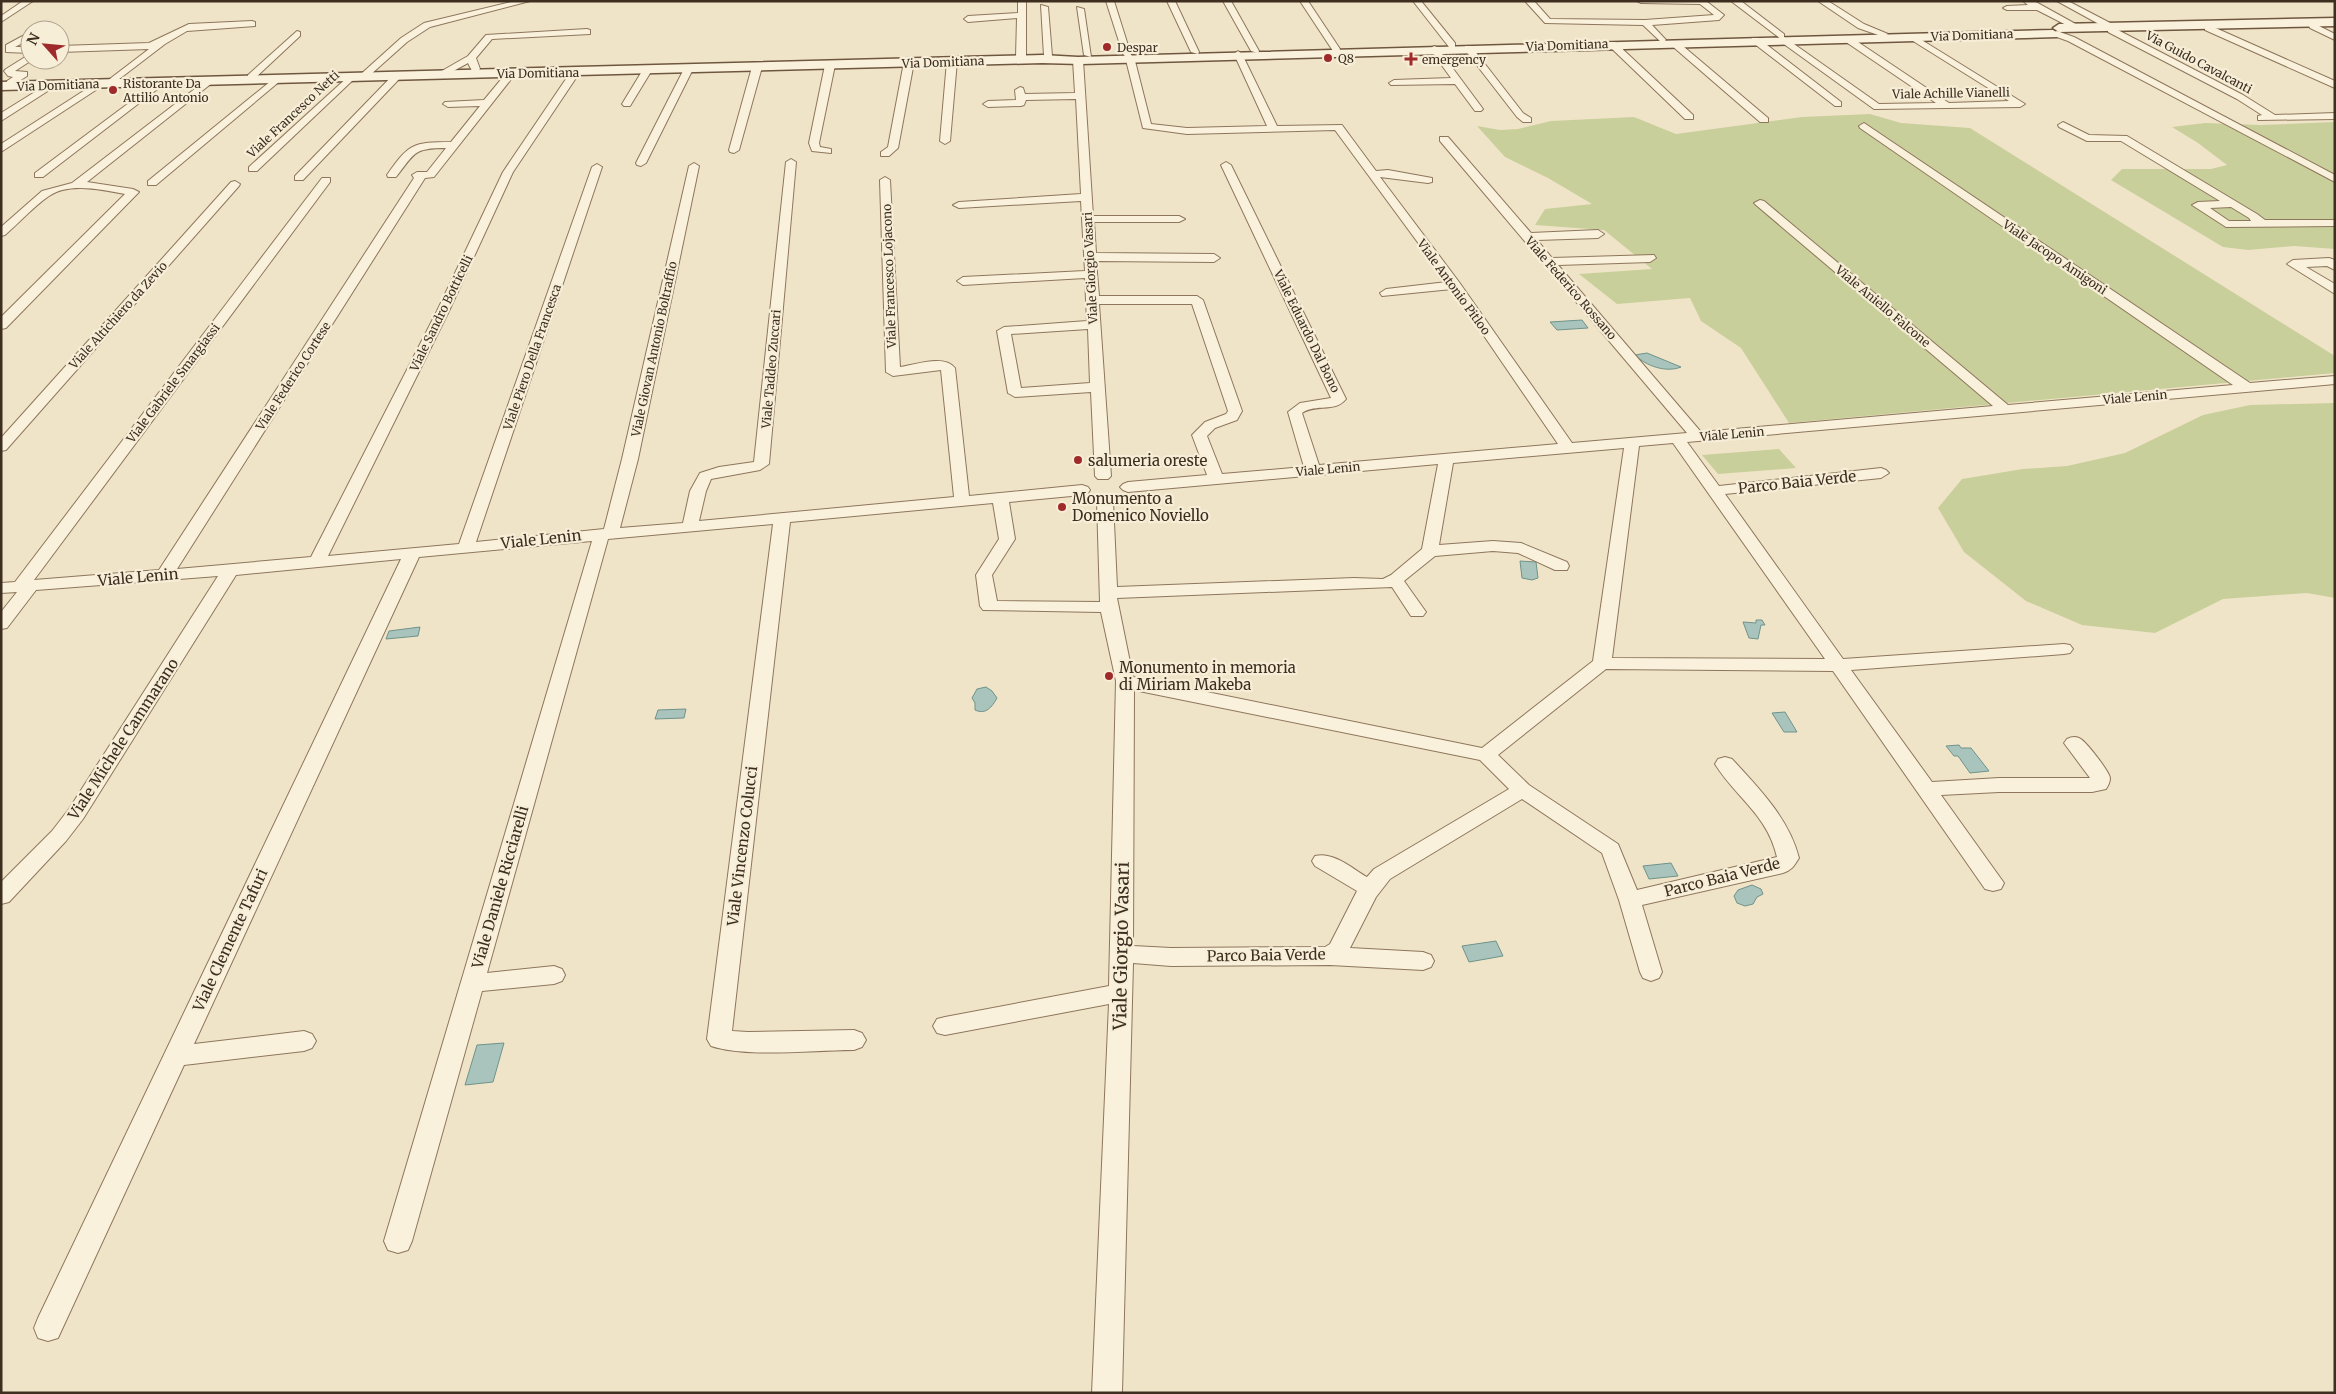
<svg xmlns="http://www.w3.org/2000/svg" width="2336" height="1394" font-family="Merriweather,serif">
	<style>
		.green { fill: #c9cf9b }
		.water { fill: #a9c4bc; stroke: #6f938a }
		.lines { fill: none; stroke-linecap: round; stroke-linejoin: round }
		.minor-casing { stroke: #8d765c; stroke-width: 2 }
		.secondary-casing { stroke: #6f573f; stroke-width: 3 }
		.minor { fill: #faf1dc; fill-rule: evenodd }
		.secondary { fill: #faf1dc; fill-rule: evenodd }
		.poi-dot { fill: #9e2a2b; stroke: #f7eed8; stroke-width: 2 }
		.labels { text-anchor: middle; dominant-baseline: central; stroke-width: 4.5; stroke-linejoin: round; paint-order: stroke }
		.far-street-label { font-size: 12px; fill: #3d2e20; stroke: #f7eed8 }
		.far-poi-label { font-size: 12px; fill: #3d2e20; stroke: #f7eed8; text-anchor: start }
		.poi-label { font-size: 15px; fill: #3d2e20; stroke: #f7eed8; text-anchor: start }
		.street-label { font-size: 15px; fill: #3d2e20; stroke: #f7eed8 }
		.near-street-label { font-size: 18px; fill: #3d2e20; stroke: #f7eed8 }
	</style>
	<rect width="100%" height="100%" fill="#f0e4c8"/>
	<!-- green -->
	<path class="green" d="M1870,114l31,9 69,5 365,228v17l-546,50 -48,-75 -40,-27 -11,-23 -73,6 -38,-30 73,-5 -48,-39 -69,-5 10,-16 47,-5 -44,-26 -43,-21 -28,-31 23,4 18,-1 33,-8 83,-4 42,17 126,-17z
		M2335,122v127l-41,-3 -46,4 -25,-3 -112,-67 11,-11h89l16,-4 -29,-22 -26,-16 33,-4 56,2z
		M2335,403v195l-28,-5 -84,6 -68,34 -73,-8 -56,-24 -62,-49 -26,-44 24,-29 61,-10 44,-3 58,-13 78,-38 47,-10z
		M1779,449l17,19 -78,6 -16,-19z"/>
	<!-- water -->
	<path class="water" d="M1582,320l6,8 -31,2 -7,-8z
		M1647,353l34,14c-15,6 -35,-1 -46,-12z
		M1520,561l16,1 2,16 -6,2 -10,-2z
		M1756,620h6l3,5h-4l-3,14 -9,-1 -6,-16 13,1z
		M420,627l-2,9 -32,3 3,-8z
		M986,687l6,4 5,7c-5,9 -11,17 -22,12v-7l-3,-5 5,-9z
		M686,709l-2,9 -29,1 3,-9z
		M1785,712l12,20h-13l-12,-19z
		M1959,745l2,3h10l18,23 -19,2 -12,-17h-4l-8,-10z
		M1671,863l7,13 -29,3 -6,-13z
		M1752,885l9,4 2,5 -6,3 -4,7 -8,2 -8,-3 -3,-7 4,-6z
		M1496,941l7,15 -34,6 -7,-16z
		M504,1043l-11,39 -28,3 12,-40z"/>
	<g class="lines">
		<!-- minor casing -->
		<g class="minor-casing">
			<path id="minor" d="M23,1h10l-32,21v-6z
				M515,1h15l-100,26 -23,15 -38,34 -8,-2 40,-36 23,-15z
				M1018,1h8v56l-5,3 -5,-3 1,-39 -49,4 -4,-3 4,-3 50,-3z
				M1106,1h8l17,54 3,2 17,67 36,4 80,-2 -33,-72 4,-3 4,3 35,72 65,-1 34,46 12,-1 44,8v4l-4,1 -48,-6 79,105 113,161 115,-10 -247,-292v-4h8l83,96 67,-3 6,4 -6,4 -61,2 15,18 102,-3 2,3 -6,4 -92,3 143,167 292,-26 -237,-201 -2,-2 6,-3 4,1 244,204 225,-20 -373,-257 -1,-2 5,-3 386,260 85,-7v8l-648,58 32,44 162,-18 5,2 3,3 -8,5 -156,16 118,165 221,-15 6,1 3,4 -3,4 -6,1 -213,16 81,112 67,-4h91l-26,-35 3,-4c4,-2 7,-3 12,-1 6,2 30,33 31,40 0,4 -2,8 -4,11l-14,3h-93l-58,3 63,88 -3,6 -8,2 -8,-2 -152,-218 -227,-2 -108,86 31,30 89,59 19,46 140,-33c-10,-43 -41,-59 -62,-93l3,-5 7,-2 7,2c27,29 57,60 67,99 -5,8 -7,12 -16,15l-141,32 20,67 -3,6 -8,3 -8,-3 -3,-6 -21,-72 -17,-47 -80,-54 -132,80 -14,18 -26,51 73,4 8,3 3,6 -3,6 -8,3 -93,-5 -159,1 -38,-3 -11,430h-30l17,-389 -164,31 -8,-2 -4,-7 4,-7 8,-2 164,-31 7,-305 -15,-69 -118,-2 -3,-4 -4,-31 23,-36 -6,-36 -203,19 -58,509 16,1 106,-2 8,3 4,7 -4,7 -8,3c-40,0 -107,8 -143,-4l-4,-7 66,-515 -165,15 -121,434 67,-7 8,3 3,6 -3,6 -8,3 -72,7 -70,250 -4,9 -10,3 -10,-3 -4,-9 208,-700 -173,16 -225,487 110,-13 8,3 4,7 -4,7 -8,3 -120,14 -126,273 -10,3 -10,-3 -4,-10 4,-10 363,-759 -165,16 -153,244 -17,22 -57,61 -8,2v-22l51,-51 17,-22 149,-233 -182,14 -29,38 -6,1v-17l16,-20 -16,1v-10l14,-1 307,-404h8v4l-296,398 125,-10 255,-392 -2,-3 5,-3h10l19,-24c-33,0 -31,5 -50,29h-8l-1,-2c22,-31 25,-33 64,-33l29,-36 -32,1 -5,-3 2,-2 39,-2 24,-29 8,2 -82,104 -9,1 -248,391 134,-12 126,-246 66,-139 69,-102 3,-1 5,3 -67,100 -64,139 -121,245 131,-12 133,-377 5,-3 5,3 -126,375 128,-13 18,-70 67,-293 5,-3 5,3 -61,293 -18,69 63,-5 7,-32 10,-18 19,-6 35,-5 32,-300 5,-3 5,3 -27,302 -9,6 -49,9 -5,12 -7,30 255,-24 -13,-127 -48,6 -7,-4 -6,-192 5,-3 5,3 10,187c15,-2 44,-13 55,1l14,128 113,-11 6,2 2,3 -2,3 -6,2 -73,7 6,37 -23,36 5,26 103,1 -3,-101 2,-3h12l2,3 4,86 237,-9 29,1 8,-4 31,-26 16,-85 -310,28 -5,-2 -3,-3 3,-3 5,-2 79,-7 -15,-40 13,-13 21,-8 2,-3 -36,-107h-93l12,172 -3,3h-10l-3,-3 -4,-84 -76,5 -7,-4 -11,-62 7,-4 83,-6 -2,-43 -122,7 -6,-4 6,-4 122,-6 -4,-70 -122,7 -6,-3 6,-3 122,-8 -5,-95 -50,1 -2,5 -3,1 -33,1 -5,-3 5,-3 28,-1 -1,-10 5,-3 3,1 2,6 50,-1 -2,-33 5,-3 5,3 10,156h86l6,3 -6,3h-85l2,31 118,1 6,4 -6,4 -118,-1 3,35h98l6,4 39,111 -5,9 -22,8 -8,8 15,38 82,-7 -16,-55 12,-9 31,-5 -110,-233 5,-3 5,3 115,234c-11,14 -30,4 -44,14l17,52 239,-21 -106,-155 -70,7 -2,-3 6,-4 61,-7 -112,-152 -148,4 -44,-6 -18,-72 -2,-2zM1088,329l2,54 -69,5 -10,-54zM1673,443l152,216 -213,-1 27,-212zM1624,448l-31,213 -111,87 -349,-71 -16,-79 275,-11 19,29h12l3,-4 -22,-31 31,-25 58,-5 25,2 37,17h12l2,-4 -2,-4 -46,-19 -28,-2 -54,4 14,-82zM1134,690l346,70 29,29 -135,80 -7,8c-14,-8 -34,-26 -52,-21l-3,5 3,5 42,25 -27,53 -5,3 -154,1 -38,-2z
				M1167,1h8l24,51 -1,2 -7,-2z
				M1223,1h8l28,50 -1,2 -7,-2z
				M1300,1h8l32,48 -1,2h-6z
				M1413,1h8l34,42v4h-6z
				M1525,1h9l16,18 95,1 69,-5 -14,-11 -59,-1 -4,-2h69l18,14 -5,5 -67,5 14,15 -4,3 -19,-18 -98,-2z
				M1731,1h10l43,33v3l95,67 57,-1 -93,-63v-4h6l100,67 60,-2 -104,-65 7,-2 113,70 -5,3 -146,2 -93,-67v-3z
				M1818,1h10l36,23 24,10 -4,3 -26,-9z
				M2023,1h11l47,26 -7,2 -37,-19h-30l-4,-2 4,-2 21,-1z
				M2057,1h11l46,24v3l129,67 32,20 60,-2v6l-77,1v-4l4,-1 -25,-16 -129,-67v-3z
				M1041,5l7,2 4,49 -4,3 -4,-3z
				M1077,7l7,2 7,48 -7,-2z
				M252,21l3,1v4l-68,5 -22,13 -51,39 -5,-3 2,-2 38,-29 -89,3v-6l89,-3 40,-19z
				M46,23l4,3 -1,2 -15,2z
				M2313,23l22,11v6l-25,-12 -1,-2z
				M2205,26h6l124,55v7l-130,-58z
				M587,29l3,1v4l-98,5 -16,19 4,11 -2,2h-6l-4,-8 -20,11 -8,-2 28,-16 18,-21z
				M297,31l3,1v4l-46,43h-6v-4z
				M2057,31l17,6 261,138v7l-267,-141 -14,-5v-4z
				M30,32v7l-15,8h15v6l-24,-1v-7z
				M1752,38h6l83,64v4h-6l-83,-64z
				M1671,41h6l91,77v4h-8l-89,-77z
				M1609,42h6l78,73v4h-8l-76,-73z
				M1434,46l3,1 46,62 -2,2h-6l-20,-27 -64,1 -2,-2 5,-3 57,-2 -21,-29z
				M1465,46h6l52,67 8,5v4h-8l-6,-5 -52,-67z
				M30,54l2,6 -17,11 12,1v4l-14,9h-6v-4l6,-4 -5,-1 -4,-5 2,-2z
				M952,58l5,3 -7,80 -5,3 -5,-3 7,-80z
				M909,59l5,3 -16,86 -9,8h-8v-4l7,-5 16,-85z
				M830,62l5,3 -16,78 1,4 11,2v4l-19,-2 -3,-8 16,-78z
				M757,64l5,3 -23,83 -5,3 -4,-1 -1,-2 23,-83z
				M685,67l8,2 -47,94 -5,3 -4,-1 -1,-2z
				M644,68l8,2 -22,36h-6l-2,-2z
				M394,74l8,2 -99,104h-8v-4z
				M350,75l3,1v4l-96,91h-8v-4z
				M277,76l3,1v4l-124,104h-8v-4z
				M209,78l5,3 -2,2 -125,99 46,7 6,3 -133,136 -5,1v-12l124,-123c-23,-4 -56,-12 -76,2 -16,11 -30,27 -44,39l-4,1v-9l41,-36 30,-8z
				M161,79l5,3 -2,2 -121,93h-8v-4z
				M99,81l5,3 -2,2 -101,66v-8z
				M51,82l3,1v4l-53,34v-8z
				M2063,122l26,13 38,1 130,78 8,6h70v6l-109,1 -34,-22 6,-3 22,-1 -99,-60h-34l-28,-14 -1,-2zM2231,207l18,11 2,3h-22l-19,-13z
				M235,181l5,3 -1,2 -233,264 -5,1v-13l230,-256z
				M2329,258l6,2v10l-8,-4 -21,1 29,17v10l-48,-30 6,-4z"/>
		</g>
		<!-- secondary casing -->
		<g class="secondary-casing">
			<path id="secondary" d="M2335,18v8l-276,6 -6,-4 6,-4z
				M2053,30l6,4 -2,3 -976,27 -39,-1 -1041,27v-8l1041,-27 36,2z"/>
		</g>
		<!-- minor -->
		<use href="#minor" class="minor"/>
		<!-- secondary -->
		<use href="#secondary" class="secondary"/>
	</g>
	<!-- markers -->
	<g class="poi-dot">
		<circle cx="1107" cy="47" r="5"/>
		<circle cx="1328" cy="58" r="5"/>
		<path d="M1408.5 51.5h5v5h5v5h-5v5h-5v-5h-5v-5h5z"/>
		<circle cx="113" cy="90" r="5"/>
		<circle cx="1078" cy="460" r="5"/>
		<circle cx="1062" cy="507" r="5"/>
		<circle cx="1109" cy="676" r="5"/>
	</g>
	<g class="labels">
		<!-- far-street labels -->
		<g class="far-street-label">
			<text transform="translate(1972 35) rotate(-2)">Via Domitiana</text>
			<text transform="translate(1567 45) rotate(-2)">Via Domitiana</text>
			<text transform="translate(943 62) rotate(-2)">Via Domitiana</text>
			<text transform="translate(2199 62) rotate(28)">Via Guido Cavalcanti</text>
			<text transform="translate(538 73) rotate(-1)">Via Domitiana</text>
			<text transform="translate(58 85) rotate(-2)">Via Domitiana</text>
			<text transform="translate(1951 93) rotate(-1)">Viale Achille Vianelli</text>
			<text transform="translate(293 114) rotate(-43)">Viale Francesco Netti</text>
			<text transform="translate(2055 257) rotate(34)">Viale Jacopo Amigoni</text>
			<text transform="translate(1090 268) rotate(-93)">Viale Giorgio Vasari</text>
			<text transform="translate(889 276) rotate(-92)">Viale Francesco Lojacono</text>
			<text transform="translate(1454 287) rotate(54)">Viale Antonio Pitloo</text>
			<text transform="translate(1571 288) rotate(49)">Viale Federico Rossano</text>
			<text transform="translate(1883 306) rotate(40)">Viale Aniello Falcone</text>
			<text transform="translate(441 313) rotate(-64)">Viale Sandro Botticelli</text>
			<text transform="translate(118 315) rotate(-48)">Viale Altichiero da Zevio</text>
			<text transform="translate(1307 331) rotate(64)">Viale Eduardo Dal Bono</text>
			<text transform="translate(654 349) rotate(-78)">Viale Giovan Antonio Boltraffio</text>
			<text transform="translate(532 357) rotate(-71)">Viale Piero Della Francesca</text>
			<text transform="translate(771 369) rotate(-85)">Viale Taddeo Zuccari</text>
			<text transform="translate(293 376) rotate(-57)">Viale Federico Cortese</text>
			<text transform="translate(173 383) rotate(-53)">Viale Gabriele Smargiassi</text>
			<text transform="translate(2135 397) rotate(-5)">Viale Lenin</text>
			<text transform="translate(1732 434) rotate(-5)">Viale Lenin</text>
			<text transform="translate(1328 469) rotate(-5)">Viale Lenin</text>
		</g>
		<!-- far-poi labels -->
		<g class="far-poi-label">
			<text x="1117" y="47">Despar</text>
			<text x="1338" y="58">Q8</text>
			<text x="1422" y="59">emergency</text>
			<text x="123" y="83">Ristorante Da<tspan x="123" dy="14">Attilio Antonio</tspan></text>
		</g>
		<!-- poi labels -->
		<g class="poi-label">
			<text x="1088" y="460">salumeria oreste</text>
			<text x="1072" y="498">Monumento a<tspan x="1072" dy="17">Domenico Noviello</tspan></text>
			<text x="1119" y="667">Monumento in memoria<tspan x="1119" dy="17">di Miriam Makeba</tspan></text>
		</g>
		<!-- street labels -->
		<g class="street-label">
			<text transform="translate(1797 482) rotate(-6)">Parco Baia Verde</text>
			<text transform="translate(541 539) rotate(-6)">Viale Lenin</text>
			<text transform="translate(138 577) rotate(-5)">Viale Lenin</text>
			<text transform="translate(123 739) rotate(-57)">Viale Michele Cammarano</text>
			<text transform="translate(742 846) rotate(-83)">Viale Vincenzo Colucci</text>
			<text transform="translate(1722 877) rotate(-14)">Parco Baia Verde</text>
			<text transform="translate(500 887) rotate(-74)">Viale Daniele Ricciarelli</text>
			<text transform="translate(230 940) rotate(-65)">Viale Clemente Tafuri</text>
			<text transform="translate(1266 955) rotate(-1)">Parco Baia Verde</text>
		</g>
		<!-- near-street labels -->
		<g class="near-street-label">
			<text transform="translate(1121 946) rotate(-89)">Viale Giorgio Vasari</text>
		</g>
	</g>
	<!-- border -->
	<rect width="2336" height="1394" fill="none" stroke="#3d2e20" stroke-width="5"/>
	<!-- north arrow -->
	<g transform="translate(45 45) rotate(297)"><circle r="24" fill="#f7eed8" stroke="#ada18e"/>
	<path d="M0-4L9 19L0 12L-9 19Z" fill="#9e2a2b"/>
	<text y="-8" font-size="14" font-weight="bold" text-anchor="middle" fill="#3d2e20">N</text>
	</g>
</svg>
